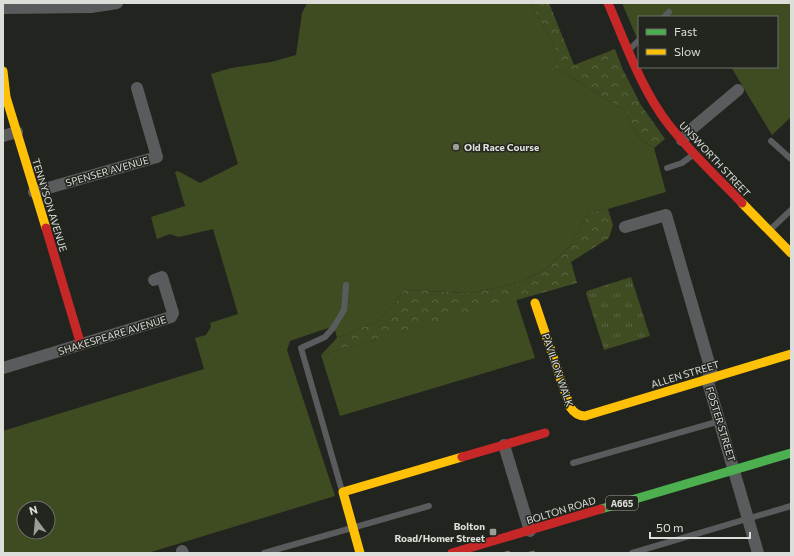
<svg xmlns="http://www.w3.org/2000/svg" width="794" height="556" font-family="Commissioner,sans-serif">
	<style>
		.grass { fill: url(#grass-tufts) }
		.forest { fill: url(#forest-crowns) }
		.green { fill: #3f4c22; fill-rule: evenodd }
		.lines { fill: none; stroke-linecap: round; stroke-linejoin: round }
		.lane { stroke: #5a5b5c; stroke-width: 6 }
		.street { stroke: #5a5b5c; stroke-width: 12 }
		.fast { stroke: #4caf50; stroke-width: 9 }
		.slow { stroke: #ffc107; stroke-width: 9 }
		.jam { stroke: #c62828; stroke-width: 9 }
		.shaded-wall { fill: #303429 }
		.building { fill: #56594c; stroke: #6b6e62 }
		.poi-dot { fill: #9b9d99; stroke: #23251f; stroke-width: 1.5 }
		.labels { text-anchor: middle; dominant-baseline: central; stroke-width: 3; stroke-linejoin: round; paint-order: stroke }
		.shield { fill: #23251f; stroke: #a4a6a2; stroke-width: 1 }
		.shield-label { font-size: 9px; font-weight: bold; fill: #dcdeda }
		.poi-label { font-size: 10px; font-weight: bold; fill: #dcdeda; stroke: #23251f; text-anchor: start }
		.street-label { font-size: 10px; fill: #dcdeda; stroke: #23251f }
	</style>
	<defs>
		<pattern id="grass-tufts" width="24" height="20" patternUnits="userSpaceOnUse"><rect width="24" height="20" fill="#3f4c22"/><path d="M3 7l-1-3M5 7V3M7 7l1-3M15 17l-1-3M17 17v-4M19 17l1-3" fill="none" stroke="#5a6542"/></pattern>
		<pattern id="forest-crowns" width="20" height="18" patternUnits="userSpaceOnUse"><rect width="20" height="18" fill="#3f4c22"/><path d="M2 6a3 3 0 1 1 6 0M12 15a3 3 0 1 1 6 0" fill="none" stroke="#5a6542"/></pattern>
	</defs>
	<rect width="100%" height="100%" fill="#222420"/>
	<!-- grass -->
	<path class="grass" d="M631,277l19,59 -46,14 -18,-57 1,-2z"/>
	<!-- forest -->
	<path class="forest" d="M531,3h18l25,62 41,-16 8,21 18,35 24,34 -11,9 -13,-8 -9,-13 -5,-15 -73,-46 4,-12z
		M608,209l5,16 -4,13 -38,24 6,21 -256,72 16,-17 41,-17 16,-16 10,-15 66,3 49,-10 27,-14 23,-22 20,-35z"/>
	<!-- green -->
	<path class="green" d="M307,3h224l27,51 -4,12 73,46 5,15 9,13 13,8 12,44 -58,17 -19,3 -20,35 -23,22 -27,14 -49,10 -66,-3 -10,15 -16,16 -41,17 -3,-12 -44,15 -3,9 48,146 -187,57h-145v-122l201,-62 -9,-31 11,-3 5,-8 -1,-4 28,-9 -25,-85 -34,8 -9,-3 -13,5 -6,-22 34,-11 -10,-34 3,-1 22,12 38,-19 -27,-90 20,-6 40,-6 25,-7 6,-42zM24,508h24v24h-24z
		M622,3h169v114l-19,18 -41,-68h46v-50h-138v26z
		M516,299l19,59 -195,58 -19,-61z"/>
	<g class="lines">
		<!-- lane -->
		<path class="lane" d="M664,17l5,-5
			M630,49l9,-9
			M771,141l20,18
			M667,168l15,-5 12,-9
			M770,230l21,-20
			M573,463l147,-42
			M342,491l-41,-143 24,-11 8,-9 11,-18 2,-25
			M264,553l165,-47
			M632,553l159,-47"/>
		<!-- street -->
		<path class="street" d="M3,8l88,-1 26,-4
			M3,136l14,-4
			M682,140l12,-13 44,-37
			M34,192l123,-35 -20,-69
			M625,227l41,-12 47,162
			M3,368l168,-51 2,-4 -11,-36 -8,3
			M707,379l51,174
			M504,445l26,86
			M182,551l1,2"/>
		<!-- fast -->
		<path class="fast" d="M601,509l190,-56"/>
		<!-- slow -->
		<path class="slow" d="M3,71l3,26 40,131
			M742,203l49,50
			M535,303l35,104c4,6 8,9 15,9l206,-62
			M360,553l-17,-61 119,-35"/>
		<!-- jam -->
		<path class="jam" d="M608,3c18,41 33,86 61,122 22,28 49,53 73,78
			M46,228l35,117
			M462,457l83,-24
			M452,553l149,-44"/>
	</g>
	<!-- shaded-wall -->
	<path class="shaded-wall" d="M662,67h4l-4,2z"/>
	<!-- building -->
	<path class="building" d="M509,551l1,2h-8z
		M534,551l1,2h-9z"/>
	<!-- markers -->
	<g class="poi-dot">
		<circle cx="456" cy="147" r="4"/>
		<rect x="489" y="528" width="8" height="8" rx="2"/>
	</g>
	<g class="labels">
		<!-- shield labels -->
		<rect class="shield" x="606" y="496" width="32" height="14" rx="3"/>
		<g class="shield-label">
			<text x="622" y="503">A665</text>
		</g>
		<!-- poi labels -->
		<g class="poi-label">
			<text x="464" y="147">Old Race Course</text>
			<text x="485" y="526" text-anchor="end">Bolton<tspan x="485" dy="12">Road/Homer Street</tspan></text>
		</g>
		<!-- street labels -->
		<g class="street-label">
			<text transform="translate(715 159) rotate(47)">UNSWORTH STREET</text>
			<text transform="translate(107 171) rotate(-16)">SPENSER AVENUE</text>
			<text transform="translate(50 205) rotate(73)">TENNYSON AVENUE</text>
			<text transform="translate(112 335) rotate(-17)">SHAKESPEARE AVENUE</text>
			<text transform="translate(558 370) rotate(71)">PAVILION WALK</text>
			<text transform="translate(685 374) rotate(-17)">ALLEN STREET</text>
			<text transform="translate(721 424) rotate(73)">FOSTER STREET</text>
			<text transform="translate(561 510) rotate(-17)">BOLTON ROAD</text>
		</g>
	</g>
	<!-- border -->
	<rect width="794" height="556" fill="none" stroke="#dcdeda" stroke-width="8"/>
	<!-- legend -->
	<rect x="638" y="16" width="140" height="52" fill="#23251f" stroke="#6d6f6a"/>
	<rect x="646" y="29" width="20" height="6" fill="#4caf50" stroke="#6d6f6a"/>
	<text x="674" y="36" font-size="12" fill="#dcdeda">Fast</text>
	<rect x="646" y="49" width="20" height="6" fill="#ffc107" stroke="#6d6f6a"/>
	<text x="674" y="56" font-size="12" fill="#dcdeda">Slow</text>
	<!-- north arrow -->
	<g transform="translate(36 520) rotate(344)"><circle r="19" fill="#23251f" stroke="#6d6f6a"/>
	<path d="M0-3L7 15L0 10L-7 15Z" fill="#9b9d99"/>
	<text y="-6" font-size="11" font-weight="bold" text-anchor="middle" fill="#dcdeda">N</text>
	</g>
	<!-- scale -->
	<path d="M650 532v6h100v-6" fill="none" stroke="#dcdeda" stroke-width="2"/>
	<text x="656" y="532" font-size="12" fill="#dcdeda" stroke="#23251f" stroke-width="3" paint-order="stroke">50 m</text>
</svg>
